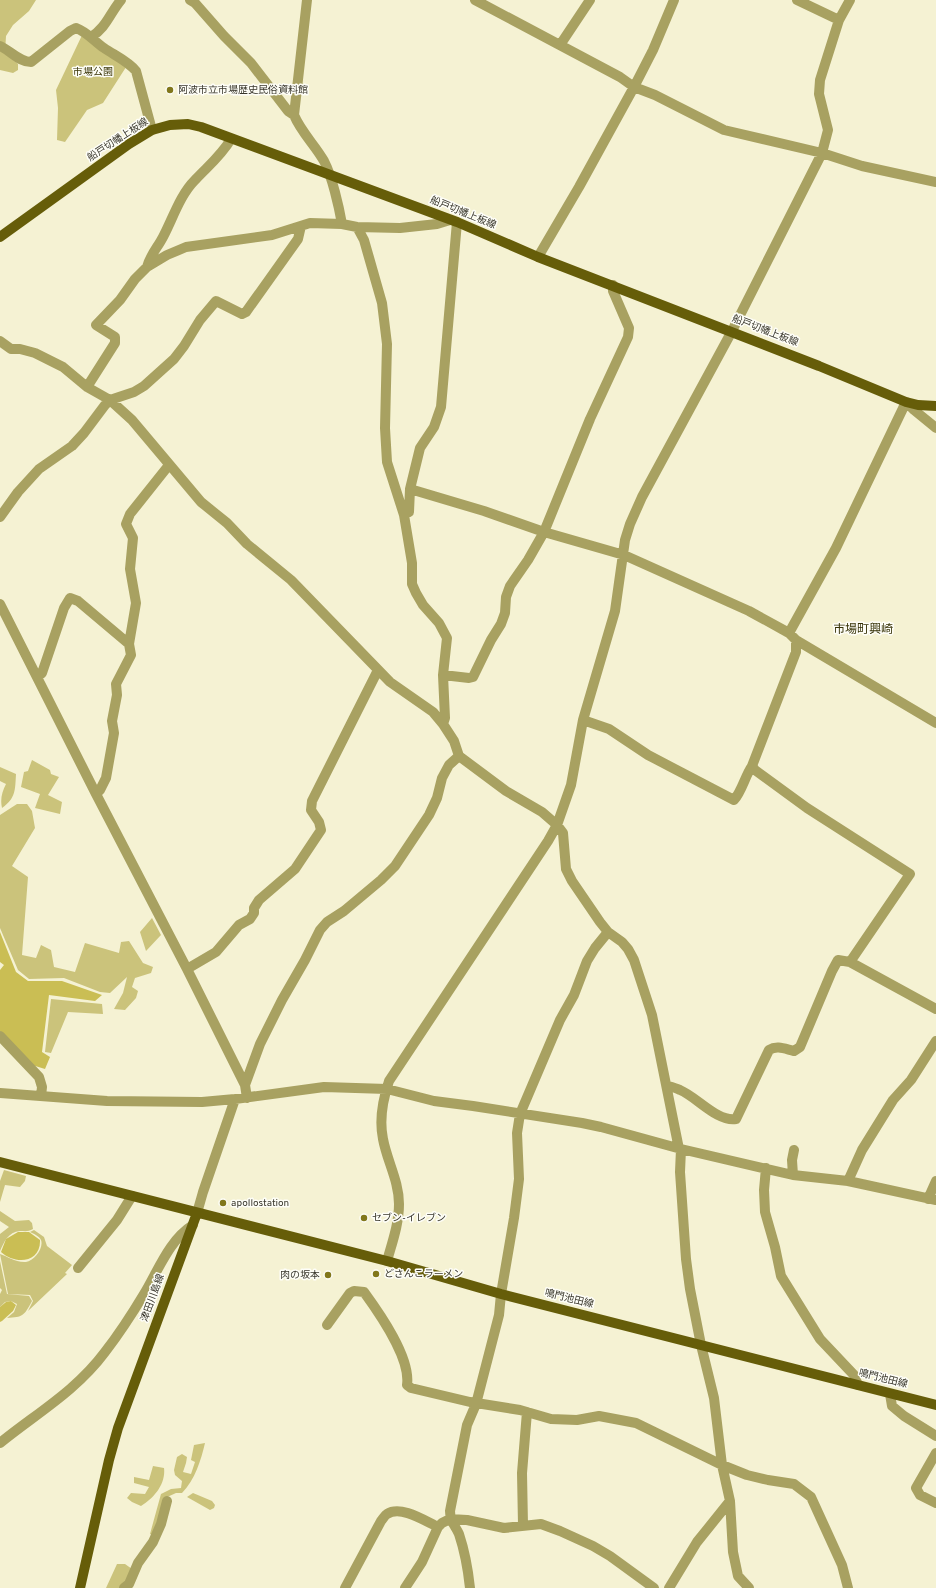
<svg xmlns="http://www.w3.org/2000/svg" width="936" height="1588" font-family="Overpass,'Noto Sans JP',sans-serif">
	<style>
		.green { fill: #cbc37b }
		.water { fill: #cabe54 }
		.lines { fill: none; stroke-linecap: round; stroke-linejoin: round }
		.minor { stroke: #a8a161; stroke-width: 10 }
		.major { stroke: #665d09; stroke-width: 10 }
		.poi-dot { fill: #81771b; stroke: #fefef8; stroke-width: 1.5 }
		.labels { text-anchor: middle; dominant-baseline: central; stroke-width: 3; stroke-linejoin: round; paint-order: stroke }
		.park-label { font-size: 10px; fill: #393405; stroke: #fefef8 }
		.poi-label { font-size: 10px; fill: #38362b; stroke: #fefef8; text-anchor: start }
		.street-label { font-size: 10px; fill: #38362b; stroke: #fefef8 }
		.quarter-label { font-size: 12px; fill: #373307; stroke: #fefef8 }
	</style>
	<rect width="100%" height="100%" fill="#f5f2d3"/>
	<!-- green -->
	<path class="green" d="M0,0h36l-7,11 -16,14 -7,11 -1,17 13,11v6l-5,3 -13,-3z
		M84,31l44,33 -25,39 -16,7 -22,32 -8,-2 1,-32 -2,-18z
		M32,760l18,10 1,4 8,3 -11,18 14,7 -2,12 -25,-6 5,-14 -19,-7 3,-15 4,-1z
		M0,767l16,7c-1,16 0,24 -14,34 -2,-9 0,-16 4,-24l-6,-3z
		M17,804h10l5,7 3,17 -23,38 16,11 -6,78 14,3 5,-13 10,5 3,17 21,5 10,-29 34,10 2,-11 8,-1 14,22 10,4 -2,6 -16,5 -3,9 6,4 -2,7 -11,12 -11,-1 9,-16 4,-16 -17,16 -10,-1 -36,-14 -35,1 -11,-9 -18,-42v-113z
		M152,918l9,17 -15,16 -6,-19z
		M51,999l51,5 1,10 -35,-2 -17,41 -6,-1z
		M4,1170l22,6 -1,5 -5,6 -15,-2 -5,17v-21z
		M0,1211l15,10 14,-1 3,3 1,6c-5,3 -8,2 -13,2 -12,1 -16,11 -20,20v-17l9,-7 -9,-6z
		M34,1230l10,7 3,9 25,19 -7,8 2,1 -39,37 5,-10 -3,-6 -22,-1 -8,-40c7,2 16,9 26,8 8,-1 18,-14 15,-22 -2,-4 -7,-6 -11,-8z
		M0,1261l7,33 22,2 3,5c-8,15 -9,16 -25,17l7,-6 3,-8 -6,-3 -6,1 -5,5v-13l2,-4 -2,-2z
		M205,1443c-4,17 -10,37 -23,50h-6l-11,5 -12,37 -3,-1 11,-40 10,-5 10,-1 1,-7 -7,-6 -1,-5 3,-13 5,-3 5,3 -1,6 -3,9 8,2 4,-12 -4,-2 3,-15z
		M153,1466l11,2c2,16 -10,30 -23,38l-9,-4 -5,-4 4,-5 14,1 4,-7 -15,-4v-6l15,3z
		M193,1493l19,8 3,4 -1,3 -4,2 -23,-13z
		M117,1564h8l7,5 -7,14 -4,5h-15z"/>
	<!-- water -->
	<path class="water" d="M0,932l16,40 12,9h34l40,14 -7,6 -46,-6 -7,57 8,5 -5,12 -13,-4 -32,-34v-61l4,-5 -4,-3z
		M18,1232h11l11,8c1,23 -25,25 -39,12l5,-13z
		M11,1301l5,4 -3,6 -11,10 -2,1v-15l6,-5z"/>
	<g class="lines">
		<!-- minor -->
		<path class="minor" d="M190,0l5,3 29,33 27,27 37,48 6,4
			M307,0l-13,115c7,17 21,30 30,46 8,15 15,46 18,63
			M475,0l145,77 14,10 21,8 69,35 98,23 40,13 74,16
			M797,0l42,20
			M91,37c15,-9 19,-24 30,-37
			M560,45l30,-45
			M0,46c11,5 19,16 31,16l39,-31 6,-3c11,4 18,13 28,20 10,7 24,13 32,23l16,59
			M357,227l7,13 18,63 5,41 -2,84 2,34 17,53 8,48v21l4,9 7,12 16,18 8,15 -4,37 2,43 -2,6
			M538,257l41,-70 55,-100 19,-37 21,-50
			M147,267c3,-12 11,-20 16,-30 10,-19 17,-42 32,-57 13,-14 26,-24 36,-41
			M0,341l11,8h9l15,4 28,14 24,20 23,13 22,20 69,82 26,21 20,21 44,36 99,102 43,30 10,12 11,17 5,15 47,35 36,21 15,13 6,8 3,36 6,12 28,41 8,10 14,10 6,7 6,11 18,55 27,134
			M87,387l28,-44v-6l-19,-12 24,-25 15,-21 12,-12 20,-12 19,-8 86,-12 38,-12 32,1 15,3 43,1 37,-4 13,-4
			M410,489l74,22 60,21 80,23 125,56 40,22 7,7 140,83
			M404,515l5,-3 1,-23 10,-41 14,-21 7,-20 16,-185
			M0,517l18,-25 21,-23 33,-23 12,-13 21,-28 5,-5 24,-8 10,-6 30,-27 10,-13 16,-26 16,-19 26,13 4,-2 52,-73 3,-13
			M0,604l96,190 91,175 58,116 2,13
			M789,633l47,-85 70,-146 8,8 22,18
			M443,675l26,3 4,-1 18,-37 10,-16 4,-11 1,-16 4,-11 18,-26 16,-28 46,-113 38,-82 1,-9 -16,-37v-6
			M37,677l5,-4 22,-65 6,-10 8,3 51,43
			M583,720l26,9 39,26 86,45c8,-9 11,-24 18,-34l44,-114v-12
			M752,766l3,4 52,38 103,66 -60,88
			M96,794l4,-4 6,-12 8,-45 -2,-12 5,-26 -1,-11 15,-29 -2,-11 7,-41 -6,-34 3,-31 -7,-14 4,-10 39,-49
			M187,969l29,-17 23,-27 11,-6 4,-6v-5l5,-8 36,-31 26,-39 -2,-8 -8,-12 1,-9 66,-131
			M0,1036l39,41 3,10 -1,9
			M245,1085l15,-41 22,-44 23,-40 15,-30 7,-8 17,-11 37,-31 14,-14 34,-51 8,-17 5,-20 7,-13 10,-9
			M668,1086c4,1 8,2 12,4 17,7 37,32 56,29l33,-69c8,-5 16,-1 25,1l6,-4 32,-76 6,-11 12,2 86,47
			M0,1093l107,8 95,1 33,-3 89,-12 63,2 47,12 39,5 109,17 19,4 80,22 112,26 55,6 88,19
			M681,1149l-1,23 6,87 4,30 11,56 13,53 8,67 8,36 3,51 5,24 11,12
			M766,1168l-2,22 1,22 10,35 6,29 39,63 34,36 4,10
			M793,1175l-1,-15 2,-10
			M848,1181l14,-31 31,-50 18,-20 25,-39
			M928,1199l8,-18
			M197,1213l6,-21 32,-93
			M387,1261c5,-18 12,-37 12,-57 0,-23 -12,-43 -16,-65 -4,-19 0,-40 6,-58l159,-240 9,-16 14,-40 12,-65 32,-109 10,-71 5,-16 12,-27 90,-166 90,-178 6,-23 -9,-36 1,-14 19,-60 11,-20
			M78,1268l39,-48 15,-24
			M327,1325l23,-32 4,-2 10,1c16,22 47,66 43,93l4,3 59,14 50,8 31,9 26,1 22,-4 37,7 86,42 25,10 21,5 26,4 17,13 31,68 6,23
			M890,1394l2,12 12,10 32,20
			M0,1443c37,-30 76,-52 105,-91 14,-18 27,-38 39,-58 14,-23 25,-54 49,-69
			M936,1453l-20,35 4,7 16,8
			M523,1525l-1,-52 5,-61
			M124,1588l5,-4 9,-21 15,-21 8,-18 6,-23
			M345,1588l36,-67c2,-2 4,-6 6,-7 14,-9 38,7 51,13
			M405,1588l17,-26 16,-35 4,-4 8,-4 17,1 37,8 37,-4 19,7 33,15 17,10 44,32
			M470,1588c-2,-19 -5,-36 -11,-54 -4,-9 -9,-12 -9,-23l17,-86 9,-21 23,-89 2,-21 13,-76 5,-39 -2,-46 3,-19 40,-94 14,-25 13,-34 8,-13 13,-16
			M669,1588l28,-46 33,-41"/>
		<!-- major -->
		<path class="major" d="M0,237l129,-93 23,-14 18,-5 18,-1 13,3 256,95 81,35 281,109 87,36 12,3 18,1
			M0,1162l387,99 114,33 435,111
			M80,1588l29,-128 9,-32 79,-215"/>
	</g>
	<!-- markers -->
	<g class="poi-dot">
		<circle cx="170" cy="90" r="4"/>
		<circle cx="223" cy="1203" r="4"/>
		<circle cx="364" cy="1218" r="4"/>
		<circle cx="376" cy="1274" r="4"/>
		<circle cx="328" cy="1275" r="4"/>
	</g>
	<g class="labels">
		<!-- park labels -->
		<g class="park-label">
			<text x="93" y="72">市場公園</text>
		</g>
		<!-- poi labels -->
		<g class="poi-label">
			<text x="178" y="90">阿波市立市場歴史民俗資料館</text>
			<text x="231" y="1203">apollostation</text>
			<text x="372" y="1218">セブン-イレブン</text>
			<text x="384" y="1274">どさんこラーメン</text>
			<text x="320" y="1275" text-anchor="end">肉の坂本</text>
		</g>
		<!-- street labels -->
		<g class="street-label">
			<text transform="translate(118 140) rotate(-33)">船戸切幡上板線</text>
			<text transform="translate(463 213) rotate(22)">船戸切幡上板線</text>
			<text transform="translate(765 331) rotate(21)">船戸切幡上板線</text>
			<text transform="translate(153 1298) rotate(-70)">津田川島線</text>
			<text transform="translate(569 1299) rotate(14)">鳴門池田線</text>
			<text transform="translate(883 1379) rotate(14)">鳴門池田線</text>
		</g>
		<!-- quarter labels -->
		<g class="quarter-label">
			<text x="863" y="630">市場町興崎</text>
		</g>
	</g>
</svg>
